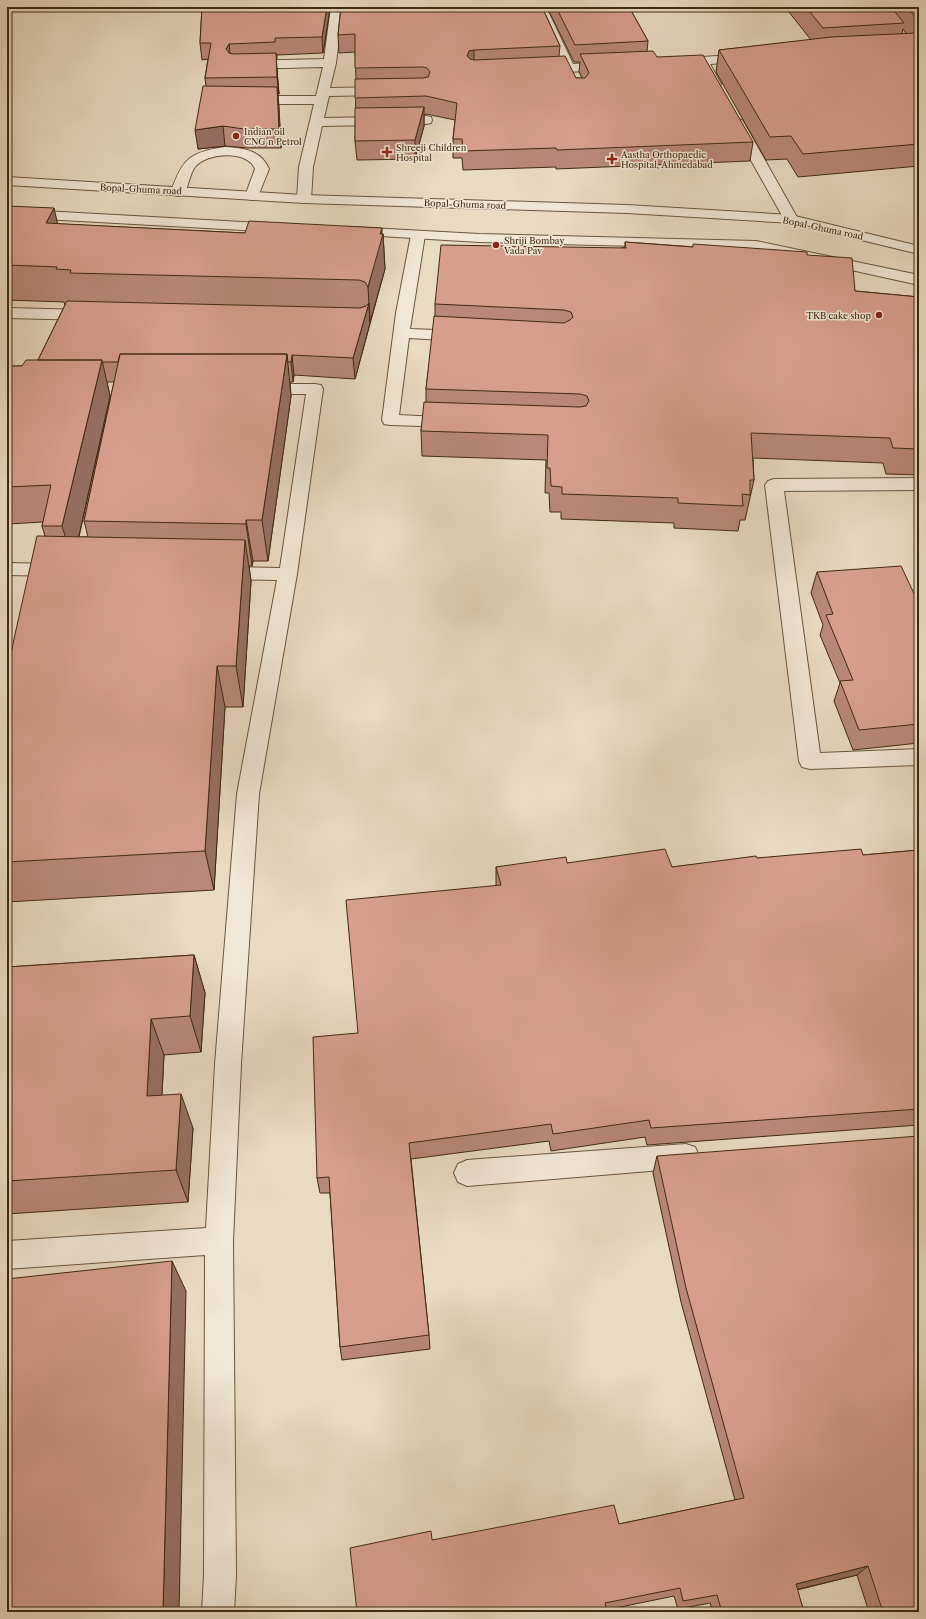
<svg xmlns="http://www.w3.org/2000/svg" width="926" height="1619" font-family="'Libre Caslon Text',serif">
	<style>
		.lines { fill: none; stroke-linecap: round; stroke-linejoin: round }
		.service-casing { stroke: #6a563c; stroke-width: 2 }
		.minor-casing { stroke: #6a563c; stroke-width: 2 }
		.tertiary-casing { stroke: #6a563c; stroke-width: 2 }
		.service { fill: #f1e7d7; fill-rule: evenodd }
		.minor { fill: #f1e7d7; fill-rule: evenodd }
		.tertiary { fill: #f1e7d7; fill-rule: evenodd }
		.wall { fill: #b9887a; stroke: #402a10; fill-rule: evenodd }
		.shaded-wall { fill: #966f63; stroke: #402a10 }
		.building { fill: #d79e8e; stroke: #402a10 }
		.poi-dot { fill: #8f2418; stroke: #f1e7d7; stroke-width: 1.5 }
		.labels { text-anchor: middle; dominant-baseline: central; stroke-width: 3; stroke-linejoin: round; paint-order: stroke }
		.far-poi-label { font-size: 9px; fill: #402a10; stroke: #f1e7d7; text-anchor: start }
		.far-street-label { font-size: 9px; fill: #402a10; stroke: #f1e7d7 }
	</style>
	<rect width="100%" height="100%" fill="#e9dac2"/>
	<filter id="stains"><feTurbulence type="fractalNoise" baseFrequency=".005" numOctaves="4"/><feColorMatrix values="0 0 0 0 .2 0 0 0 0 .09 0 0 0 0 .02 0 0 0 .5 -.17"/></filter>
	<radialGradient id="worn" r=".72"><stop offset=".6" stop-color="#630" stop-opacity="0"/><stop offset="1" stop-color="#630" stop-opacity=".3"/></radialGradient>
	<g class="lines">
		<!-- service casing -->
		<g class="service-casing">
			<path id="service" d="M534,7h12l27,57 36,-2 4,1 2,3 -2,3 -44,3 -4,-1z
				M748,54l4,1 2,3 -2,3 -42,3 11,20 -2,3h-8l-15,-26 2,-3 4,-1z
				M737,119l5,1 2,3 54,96 -2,3 -5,1 -5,-1 -2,-3 -54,-96 2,-3z
				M225,147c18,1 36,3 44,22l-12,30 -5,1 -5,-1 -2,-3 10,-27c-7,-19 -48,-17 -60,-2 -6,8 -6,20 -12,28l-5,1 -5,-1 -2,-3c11,-33 19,-40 54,-45z"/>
		</g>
		<!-- minor casing -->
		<g class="minor-casing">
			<path id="minor" d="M331,7h12l-7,56 -6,25 55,-1 4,1 2,3 -2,3 -4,1 -56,1 -5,22 102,-2 5,1 1,3 -1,3 -5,1 -104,2 -9,41 -2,32 -2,3 -5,1 -5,-1 -2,-3 2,-32 15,-63h-65l-4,-1 -2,-3 2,-3 4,-1h67l7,-29 -76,2 -4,-1 -2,-3 2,-3 4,-1 77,-2z
				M418,231l5,1 2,3 -15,94 50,2 6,2 2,3 -2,3 -6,2 -51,-3 -10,77 59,3 2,4 -2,4 -6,1 -62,-2 -6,-1 -2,-4 14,-107 15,-78 2,-3z
				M7,308l83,2 5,2 3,3 -3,3 -5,2 -83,-2z
				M262,384h53l6,1 2,4 -26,185 -38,220 -18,270 -8,177 3,334 -2,37h-32l2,-37 1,-320 -198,14v-28l199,-13 9,-164 22,-270 40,-214 -57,-1 -7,-2 -2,-4 2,-4 7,-2 60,1 26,-174h-44l-6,-1 -2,-4 2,-4z
				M919,478v12l-135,1 36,262 99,-4v16l-109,4 -8,-2 -3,-6 -34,-276 3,-4 6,-2z
				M7,563l53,1 7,2 2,4 -2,4 -7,2 -53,-1z
				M686,1144l9,3 4,9 -4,9 -9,3 -219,18 -9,-4 -4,-9 4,-9 9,-4z"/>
		</g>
		<!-- tertiary casing -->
		<g class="tertiary-casing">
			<path id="tertiary" d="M7,177l297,18 323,10 164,10 128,31v8l-128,-31 -164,-10 -323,-10 -297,-18z
				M7,209l271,15 5,1 2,3 -2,3 -5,1 -271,-15z
				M352,227l127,7 277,7 163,34v10l-163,-36 -277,-7 -132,-8 -2,-3 2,-3z"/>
		</g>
		<!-- service -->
		<use href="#service" class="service"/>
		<!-- minor -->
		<use href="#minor" class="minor"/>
		<!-- tertiary -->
		<use href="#tertiary" class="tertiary"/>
	</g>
	<!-- wall -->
	<path class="wall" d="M202,7h127v8l-6,38 -46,2v4h-1l3,35h-1l3,54h-34l-22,-2 -27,3 8,-63 -1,-8 3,-19 -6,1 -2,-17z
		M341,7h201l18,39 -1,10 17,22h6l-3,-6 1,-10h-6l-27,-55h82l19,34 -1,10 10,6 96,85 -3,19 -194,8v-2l-93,3 -1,-12h-9v-19l2,-19 -29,-6 -2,1v11l-9,33 -58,1 -2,-19 1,-62 -1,-27 -16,1 -1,-18z
		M785,7h134v159l-121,11 -11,-18 -21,1 -50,-88 3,-22 92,-10zM903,29l3,4 -4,1z
		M7,206l51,18 187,9 138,1 2,35 -30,110 -61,-4 -1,7h-3l1,14 -23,165h-15l-1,5h-3l2,15 -8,126h-18l-11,183 -207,12v-227l38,-139 -3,-10 1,-4 -36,2v-158h15l16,-6 27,-55 -1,-3 -57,-2zM107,382h7l-30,139 4,16h-9l31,-141z
		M625,242l182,13 48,36 64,6v178l-33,-1 -3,-11 -130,-5 1,22 -9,40h-5l-2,11 -64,-3v-5l-113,-4v-7h-11l-1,-19h-4l1,-33 -124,-4 -1,-25 5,-29v-13l9,-73v-12l190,-57z
		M817,572l102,32v139l-66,7 -19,-49 6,-18 -20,-48 3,-10 -12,-32z
		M919,850v275l-272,20 -2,-8 -94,14 -2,-10 -138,18 18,176 1,14 -88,11 -2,-13 -10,-154h-10l-3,-15 41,-145 138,-148v-18l71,-4 105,4 85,-9 106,-3z
		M194,955l11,38 -4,59 -37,3 -2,40 31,33 -5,74 -181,12v-247z
		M657,1156l262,456h-50l-12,-37 -60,15 7,22h-91l-3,-9 -32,6 -4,-13 -68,14 -174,-70 187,-16 116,-24 -54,-198 -28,-129z"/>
	<!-- shaded-wall -->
	<path class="shaded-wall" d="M327,7h2v8l-6,38 -1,-16z
		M430,7h7v11z
		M229,44l2,17 -5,-12z
		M474,50v18l-7,-12 2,-5z
		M276,53l1,17 2,24 -2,-17z
		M277,87l2,19 2,42 -2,-19z
		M424,107v19l-9,33v-19z
		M223,126l2,20 -27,3 -3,-19z
		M54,208l8,35 -16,-20z
		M382,228v9l1,-3 2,35 -15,53 -2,-35z
		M369,303l1,20 -15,56 -2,-21z
		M287,354l4,42 -23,165 -6,-41z
		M292,355l2,20 -1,7 -2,-20z
		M102,360l8,36 -37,166 -11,-36z
		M246,520l7,41 -1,5 -6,-42z
		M245,540l6,41 -8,126 -7,-41z
		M217,666l8,41 -11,183 -9,-39z
		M194,955l11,38 -4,59 -11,-36z
		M151,1019l13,36 -4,75 -13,-34z
		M181,1094l12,34 -5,74 -12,-32z
		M172,1261l14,30 -7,321h-16z
		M868,1566l-11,9 -70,17 9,-8z"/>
	<!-- building -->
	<path class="building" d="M202,7h125l-5,30 -47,1v4l-46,2 -3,5 3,4 4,1 43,-1 1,24 -72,1 6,-35h-11z
		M341,7h89l7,4 71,-4h34l18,39 -86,4 -5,1 -2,5 3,3 4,1 91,-4 11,22h9l4,-5 -9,-19 73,-3 4,6 46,-2 50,87 -196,8 -1,-2 -93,3 -1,-12h-9l4,-36 -31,-7 -71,2v-19l68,-1 5,-1 2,-5 -3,-4 -4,-1 -68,1v-34l-17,1z
		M556,7h73l19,34 -73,4z
		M806,7h85l13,16 -81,5z
		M907,7h12v15z
		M919,32v112l-116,10 -12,-18 -21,1 -51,-87 112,-13 85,-4z
		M203,86l74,1 2,42h-35l-21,-3 -28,4z
		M424,107l-9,33 -60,1v-33z
		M7,206l47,2 -8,15 199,10 4,-12 133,7 -2,6h3l-15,53 -3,-5 -6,-2 -289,-7 1,-3 -15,-1 1,-2 -50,-2z
		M625,242l68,5v-3l114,8v3l45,3 3,33 64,6v152l-26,-1 -3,-10 -139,-5 3,47h-4v15l-8,-1 1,12 -65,-3v-5l-116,-4v-7l-11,-1 -1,-18h-3l1,-33 -127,-4 3,-29 156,5 6,-1 3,-5 -2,-5 -7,-2 -154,-5 8,-73 130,7 6,-3 3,-3 -2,-5 -7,-2 -129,-6 6,-59 185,3z
		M67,301l293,7 6,-2 3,-3 -16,55 -61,-3 -1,7h-3l-1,-8h-167l-2,8h-16v-2h-64z
		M120,354h167l-25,166h-16v4l-162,-3z
		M26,360h76l-40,166h-20l9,-41 -44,2v-121h15z
		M37,536l208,4 -9,126h-19l-12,185 -198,11v-187l7,-36z
		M901,566l18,38v120l-60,6 -19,-49 13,-1 -27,-65 7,-1 -16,-42z
		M665,849l7,18 84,-11 1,2 104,-9 2,6 56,-5v259l-268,19 -2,-8 -96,14 -2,-10 -142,19 20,192 -89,12 -11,-170 -12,1 -4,-141 45,-4 -12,-133 155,-15 -5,-18 70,-10 1,6z
		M194,955l-4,61 -39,3 -4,77 34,-2 -5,76 -169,11v-214z
		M919,1136v476h-36l-15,-46 -72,18 8,28h-82l-5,-17 -34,6 -3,-13 -75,15 2,9h-250l-7,-64 81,-17 1,9 182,-35 5,19 125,-26 -58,-210 -29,-132z
		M172,1261l-9,351h-156v-333z"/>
	<!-- markers -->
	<g class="poi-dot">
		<circle cx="236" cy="136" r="4"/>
		<path d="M385 146h4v4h4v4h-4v4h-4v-4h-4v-4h4z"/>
		<path d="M610 153h4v4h4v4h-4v4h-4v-4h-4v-4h4z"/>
		<circle cx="496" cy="245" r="4"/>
		<circle cx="879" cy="315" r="4"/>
	</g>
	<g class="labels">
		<!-- far-poi labels -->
		<g class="far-poi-label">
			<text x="244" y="131">Indian oil<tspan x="244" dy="10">CNG n Petrol</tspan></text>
			<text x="396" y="147">Shreeji Children<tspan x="396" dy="10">Hospital</tspan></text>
			<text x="621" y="154">Aastha Orthopaedic<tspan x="621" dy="10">Hospital, Ahmedabad</tspan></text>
			<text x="504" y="240">Shriji Bombay<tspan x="504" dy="10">Vada Pav</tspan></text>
			<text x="871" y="315" text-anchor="end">TKB cake shop</text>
		</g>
		<!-- far-street labels -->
		<g class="far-street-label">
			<text transform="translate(141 189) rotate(3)">Bopal-Ghuma road</text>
			<text transform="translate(465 204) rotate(2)">Bopal-Ghuma road</text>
			<text transform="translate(823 228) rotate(12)">Bopal-Ghuma road</text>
		</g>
	</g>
	<!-- margin -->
	<rect width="926" height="1619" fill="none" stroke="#e9dac2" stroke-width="24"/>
	<rect x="8" y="8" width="910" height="1603" fill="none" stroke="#402a10" stroke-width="2"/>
	<rect x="12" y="12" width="902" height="1595" fill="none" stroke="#402a10"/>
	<rect width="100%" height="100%" filter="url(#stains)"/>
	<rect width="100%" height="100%" fill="url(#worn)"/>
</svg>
